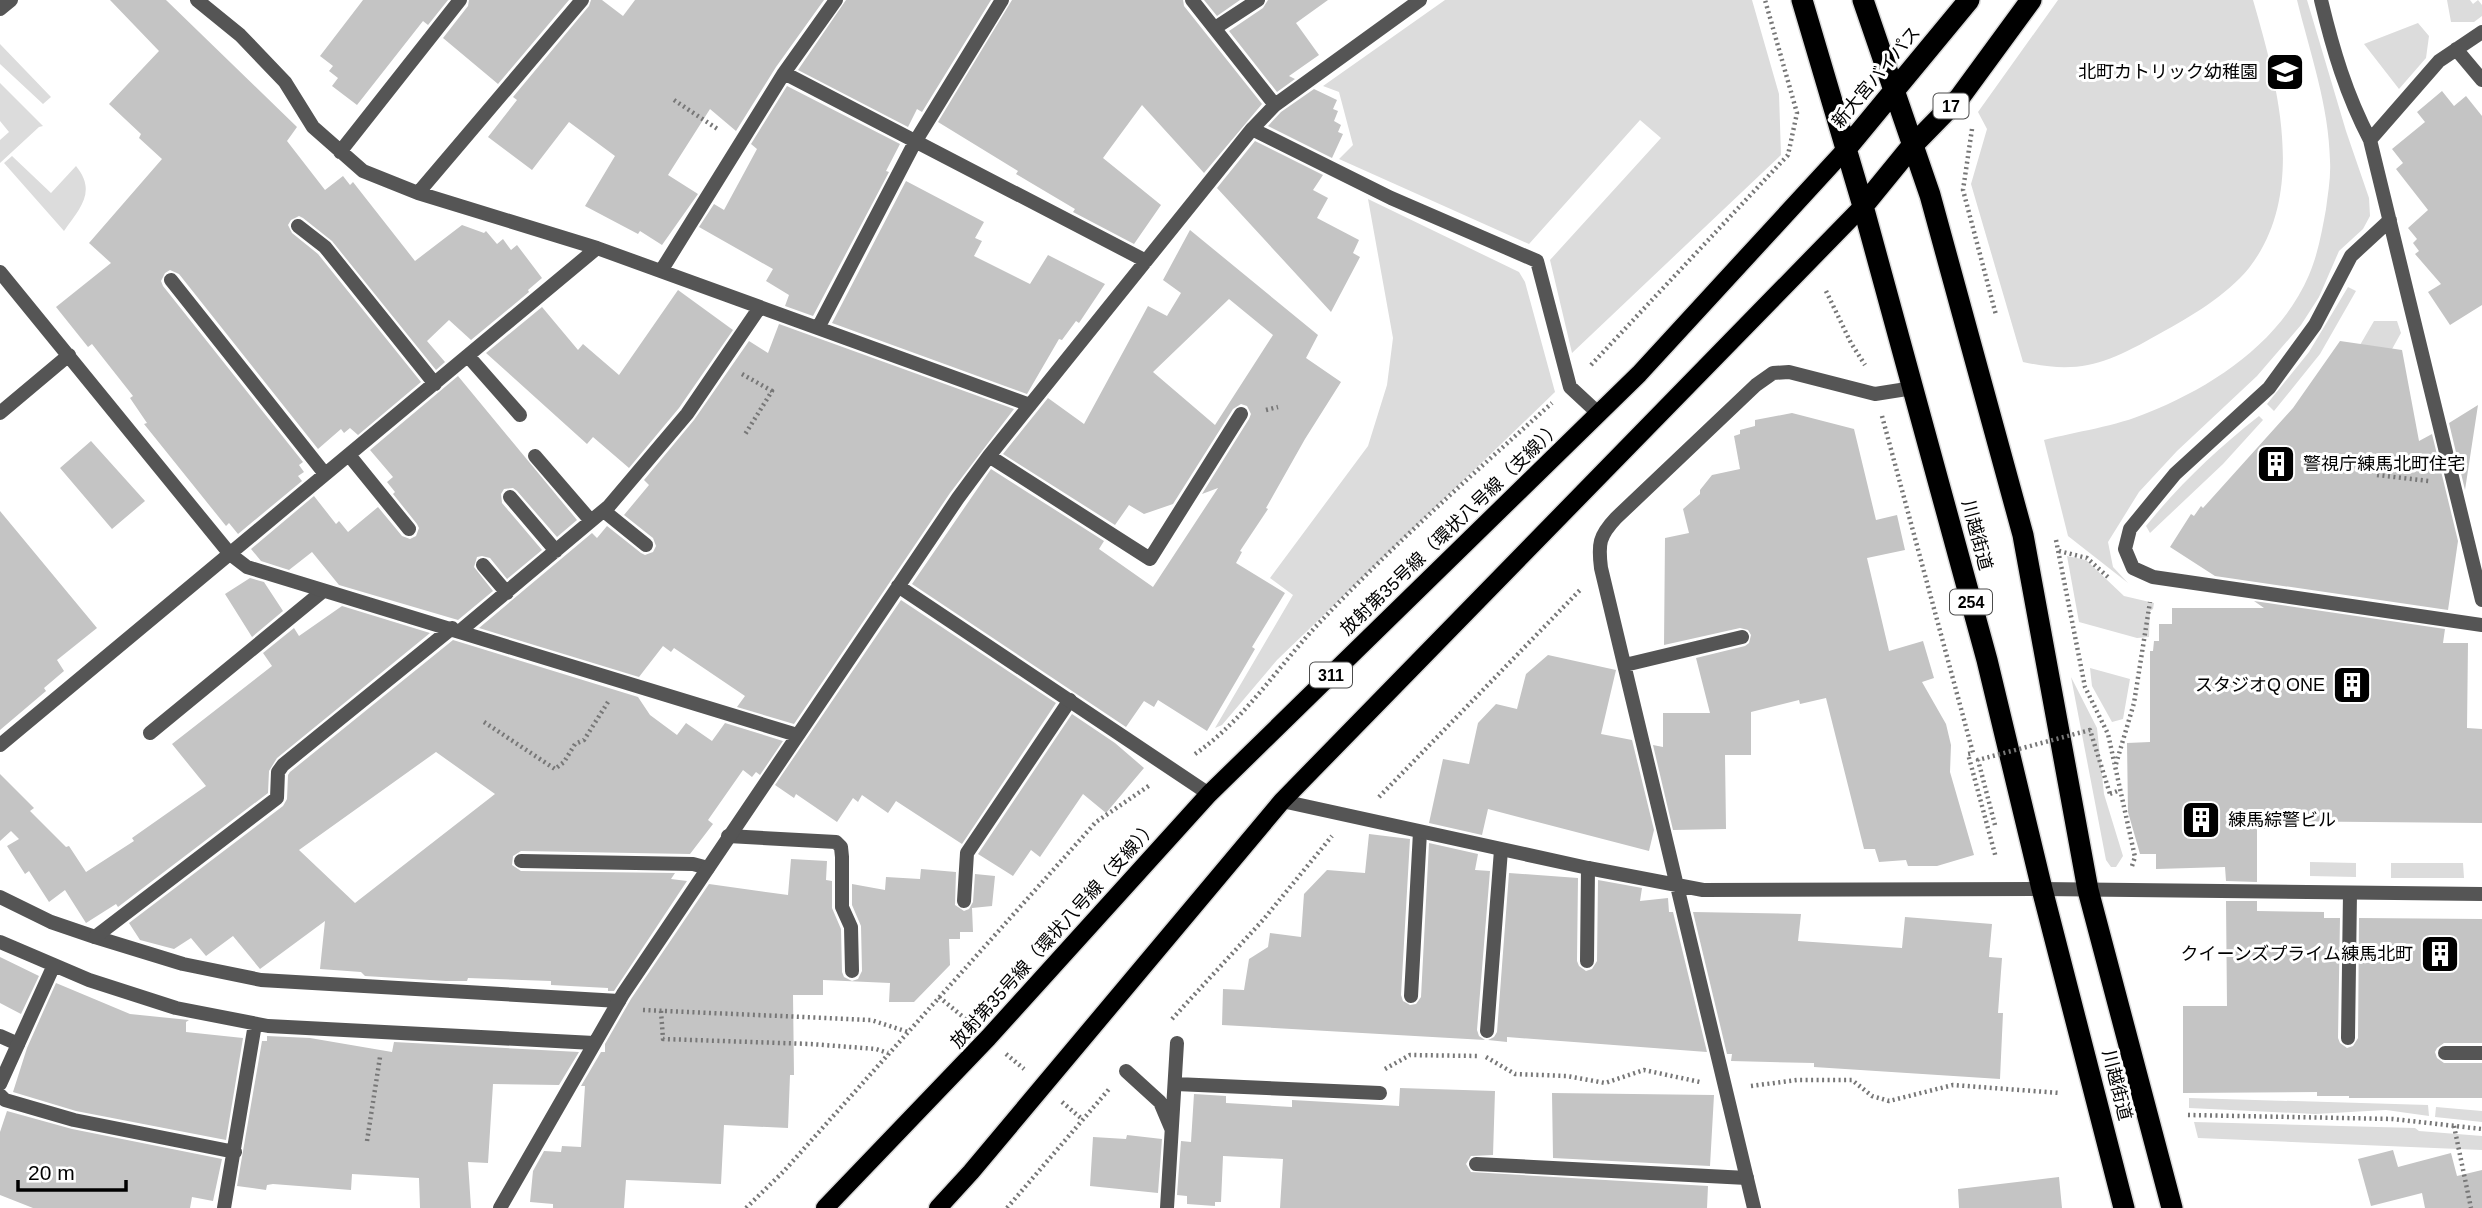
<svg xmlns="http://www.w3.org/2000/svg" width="2482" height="1208" font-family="Arial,'Noto Sans JP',sans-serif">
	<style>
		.green { fill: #dcdcdc }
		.building { fill: #c4c4c4; fill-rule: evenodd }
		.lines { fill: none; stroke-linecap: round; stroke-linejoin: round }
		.primary-casing { stroke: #dbdbdb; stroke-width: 21 }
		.highway-casing { stroke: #dbdbdb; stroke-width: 24 }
		.path { stroke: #777; stroke-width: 4.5; stroke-dasharray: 2 3.5; stroke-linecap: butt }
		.lane { stroke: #555; stroke-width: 14 }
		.street { stroke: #555; stroke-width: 14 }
		.primary { stroke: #000; stroke-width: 18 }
		.highway { stroke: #000; stroke-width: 21 }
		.path-bridge { stroke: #777; stroke-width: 4.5; stroke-dasharray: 2 3.5; stroke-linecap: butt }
		.labels { text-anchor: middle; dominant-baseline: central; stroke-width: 6; stroke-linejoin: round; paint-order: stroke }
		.shield { fill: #fff; stroke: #4c4c4c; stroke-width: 2 }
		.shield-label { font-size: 16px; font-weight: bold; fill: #000 }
		.poi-label { font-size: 18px; fill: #000; stroke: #fff; text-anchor: end }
		.street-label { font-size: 18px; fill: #000; stroke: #fff }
	</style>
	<rect width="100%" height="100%" fill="#fff"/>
	<!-- green -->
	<path class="green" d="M1445,0h307l27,94 2,61 -209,198 -22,-93 111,-122 -21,-18 -111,124 -190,-85 14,-14 -14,-53 -16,-6z
		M2058,0h195c24,83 55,192 -4,268 -23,28 -59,49 -90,66 -51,29 -78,41 -136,28l-52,-178 16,-55 -9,-17z
		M2297,0h10l39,131 23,67 1,18 -7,13 -24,22 -20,46 -18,28 -44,51 -80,75 -38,41 -31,50 5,25 15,16 -60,-47 -24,-96c31,-8 73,-14 103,-27 65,-26 133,-70 162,-138 9,-21 13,-44 17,-66 2,-16 5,-32 4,-48 -1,-55 -20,-108 -33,-161z
		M2447,0h23l3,4 5,-4 4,5v11l-8,6h-23z
		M2418,23l11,13 -3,22 -27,31 -35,-45z
		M0,44l51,53 -8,7 -43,-40z
		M0,83l43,43 -4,1 -39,36v-23l9,-8 -9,-11z
		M12,156l39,37 25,-27c21,26 4,42 -12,65l-60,-68z
		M1368,199l151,73 6,10 30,110 -278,268 -55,65 -7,3 78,-133 -23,-17 98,-132 19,-61 6,-47z
		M2348,287l8,4 -36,63 -46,57 -7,-7 42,-52z
		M2374,321h23l4,12 -58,104 -18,-32z
		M2259,416l4,4 -40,44 -73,69 -4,-7c33,-41 71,-77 113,-110z
		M2067,556l19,4 38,36 30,7 -1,6 -3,2 -1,26 -12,1 -58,-16z
		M2090,668l40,11 -7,40 -11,3 -20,-36z
		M2071,677l26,51 7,66 19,62 -7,11h-5l-5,-7z
		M2310,862l46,1v14l-46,-1z
		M2391,863h72l1,15h-73z
		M2189,1098l239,7 1,11 -43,-6 -71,4 -126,-6z
		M2436,1107l46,4v11l-47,-5z
		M2194,1122l221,6 4,3 63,5v14l-284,-12z"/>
	<!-- building -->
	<path class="building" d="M110,0h56l131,127 -10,14 38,49 18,-14 7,9 3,-3 62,79 47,-36 22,8 2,-2 11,13 6,-5 8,11 6,-5 25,33 -14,12 1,2 -58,48 -22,-20 -22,21 18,21 -9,8 -104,-129 -29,-23 -4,-2 -8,4 -3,5 4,8 26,21 103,128 -63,53 -8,-7 -6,5 -3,-4 -23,20 -139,-175 -9,-4 -5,3 -4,8 2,5 140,176 -4,3 5,7 -6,4 4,5 -64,53 -9,-11 -3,3 -82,-102 3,-1 -17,-25 3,-2 -41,-52 -4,3 -32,-40 55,-44 -22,-20 73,-84 -23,-21 2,-4 -32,-30 50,-53z
		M363,0h85l-20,25 -5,-4 -66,84 -25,-19 6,-8 -9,-7 4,-5 -13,-10z
		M469,0h100l-71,84 -55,-46 25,-32z
		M591,0h11l21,16 12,-16h189l-48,67 -40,64 -26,-22 -42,66 30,19 -36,51 -22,-14 -2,3 -53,-28 30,-50 -46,-34 -37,48 -44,-33 29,-37 -4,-3 76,-91z
		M846,0h145l-69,112 -5,-3 -9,18 -110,-57z
		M1012,0h171l1,6 78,98 -58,69 -62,-68 -39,53 58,47 -27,39 -61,-32 2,-3 -59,-35 2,-3 -80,-49z
		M1204,0h36l-23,16z
		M1268,0h60l-32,23 23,32 -30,21 6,3 -18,13 -48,-61 34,-23z
		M787,86l113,58 -14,27 3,1 -76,144 -28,-10 4,-11 -23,-14 7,-12 -74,-42 15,-23 10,6 33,-61 -6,-5z
		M1314,89l23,11 -4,9 5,2 -4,10 7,4 -3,7 5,2 -11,24 -64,-32 13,-14z
		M2442,91l12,15 12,-10 16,20v189l-32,20 -22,-33 13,-8 -26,-30 4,-3 -6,-8 4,-4 -9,-11 20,-18 -32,-41 7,-6 -11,-14 33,-27 -8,-10z
		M1255,141l68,34 -10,15 15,8 -11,20 42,22 -6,13 7,4 -29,55 -114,-124z
		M906,181l78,41 -9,16 7,3 -8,15 56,28 18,-29 57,29 -26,39 -3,-2 -14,19 -3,-1 -32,55 -195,-71z
		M1190,230l128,105 -12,23 35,24 -36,57 -39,69 2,1 -28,42 2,1 -6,11 49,30 -33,54 3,2 -48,82 -49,-31 -4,7 -10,-6 -18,26 -214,-143 79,-115 113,72 -5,8 54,38 65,-99 -16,6 47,-75 2,-5 -4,-8 -6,-2 -8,5 -60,95 -29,10 -15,-9 -14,20 -112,-71 45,-56 36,26 64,-118 19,10 14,-23 -18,-13zM1229,299l44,36 -58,90 -62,-53z
		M678,290l55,40 -54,78 -50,60 -36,-31 -6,7 -101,-91 56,-46 36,43 5,-6 36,31z
		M779,324l235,85 -64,84 -156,231 -57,-17 8,-11 -71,-48 -3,4 -8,-6 -24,31 -160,-49 113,-95 5,5 10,-12 34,27 4,2 8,-3 3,-6 -3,-8 -29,-23 25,-30 -5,-5 50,-60 55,-79 19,12z
		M2340,341l62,9 17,91 13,-7 26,107 -10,69 -233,-34 -45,-29 21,-33 3,2 7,-10 2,2 90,-100z
		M458,376l119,144 -20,17 -40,-46 -4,-3 -9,1 -3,5 1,9 40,47 -35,29 -17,-21 -8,-2 -5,1 -3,10 19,24 -35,29 -119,-35 -27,-33 -23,18 -28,-9 -10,-12 63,-53 22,28 3,-3 9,11 30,-25 24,29 8,3 6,-3 3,-8 -2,-4 -24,-30 2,-2 -8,-10 6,-5 -23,-27z
		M2478,405l-13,85 -16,-67z
		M1792,413l62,16 22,91 21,-5 8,35 -38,8 22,93 34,-10 11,37 -12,4 24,42 5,21 -1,27 24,83 -37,11h-29l-2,-6 -27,2 -4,-13h-11l-38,-151 -26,6 -1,-4 -48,12v43h-26l1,74 -53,1 -20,-85 10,2v-34h47l-14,-55 49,-12 4,-3 2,-8 -3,-5 -8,-2 -76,17 1,-107 24,-5 -6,-24 17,-15v-4l12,-15 28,-6 -6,-33 6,-2v-4l15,-4v-6z
		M91,441l54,60 -33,28 -52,-61z
		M0,511l97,117 -40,32 7,11 -20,17 2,3 -46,39z
		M250,578l14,4 19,29 -31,26 -27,-43z
		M901,600l155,103 -94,141 -66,-43 -8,12 -26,-18 -4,7 -5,-4 -16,24 -41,-28 -2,4 -19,-13z
		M2254,601l191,28 -2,14h25l-1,85 15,1v94l-210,-2v8h-15v53l-31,-1 -1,-14 -69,2v-15h-16l-12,-42 -1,-69 23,-1v-91h3l1,-10h5v-17h13v-16h92z
		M342,606l88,27 -153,125 -8,13 -1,22 -150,114 -2,-3 -30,19 -21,-33 -16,12 -20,-31 -4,3 -18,-28 12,-7 -8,-8 -11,10v-67l34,34 -4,3 36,36 3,-1 17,26 48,-31 -2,-3 74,-52 -34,-42 100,-78 -9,-13 31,-25 5,8z
		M453,640l185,57 12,18 27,20 9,-12 26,18 13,-18 58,18 -23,34 -4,-3 -4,5 -9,-7 -35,50 5,4 -23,30 -169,-3 -8,5 -1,9 9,6 154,2 -4,6 16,2 -73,110h-6v-3l-57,-3v-4l-83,-3 -1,3h-21l-81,-5 -4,-4 -41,-3 5,-48 -65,48 -27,-33 -27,20 -15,-18 -17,11 -34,-9 -11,-17 154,-117 4,-7 1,-24 2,-3zM436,752l59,42 -140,109 -56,-53z
		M1548,655l68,15 -15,64 31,6 22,90 -5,21 -161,-42 -6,26 -53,-12 14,-64 26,5 9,-41 18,-19 21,5 9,-35z
		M1072,714l43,29 29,25 -38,45 -23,-19 -43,63 -9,-7 -18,26 -35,-22z
		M1369,834l41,5 -9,156 2,6 7,4 6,-1 5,-7 8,-154 49,11 -3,16 15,1 -13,159 2,6 6,4 -263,-15 1,-36 21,1 5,-31 19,-12 2,-14 31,4 3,-43 23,-24 38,3z
		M791,859l36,2 -1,19 6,1v27l9,21 1,43 2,5 8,4 6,-2 4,-8 -1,-45 -9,-21v-21l33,6 1,-13 34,2 1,-10 35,3 -1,33 9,6 5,-2 4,-7 2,-28 20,2 -3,30 -20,2 1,24h-13v7h-11l1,26 -36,37h-25l1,-19 -67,-3v15h-30l1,80h-4l-2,53 -64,-3 -3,59 -95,-4 -2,28h-71v-4l-23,-2 3,-31 11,-20 17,1 1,-6 19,1 4,-61h-4l20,-34h4v-8l26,-45 78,-115 79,11z
		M1509,873l69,5 -1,83 2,5 7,5 6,-2 5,-8 1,-81 44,8 -2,13 28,-3 1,14h4l34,140 -200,-15v5l-19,-2 6,-3 3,-5z
		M2226,901h31v10l67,1v6h16l-2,120 2,5 7,5 6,-2 5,-8 1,-120 123,1v124h-38l-7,5 -2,4 2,6 7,5h38v35h-133v-2h-32v-4l-134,1v-87h44z
		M1693,912l108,2 -3,27 104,7 3,-31 87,7 -3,33 13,1 -4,55h5l-3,66 -186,-12v-4l-83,-2 1,-7h-5z
		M0,957l39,19 -18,38 -21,-11z
		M56,983l74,31 59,6 -3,2v10l57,6 -17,102 -150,-29 -63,-19 14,-44z
		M267,1036l43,2 82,14 2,-10 185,10 -20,33 -66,-1 -5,79 -20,-1 3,46h-51l-1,-30 -67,-4 -1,16 -78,-6 -6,1 -1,5 -29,-4 25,-145h5z
		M1400,1088l95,3 -2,64 -22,1 -5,8 5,8 237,14 -1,22h-427l3,-49 -60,-3 -2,46h-6v4l-28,-2v-8l-10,-1 4,-54 10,1 3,-48 32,2v7l66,4v-7l107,6z
		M1552,1093l162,2 -4,71 -157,-8z
		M7,1111l65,18 150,30 -9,42 -21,-4 -2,11h-157l-33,-13v-63z
		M1127,1135l35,4 -4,54 -68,-7 3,-49 33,2z
		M2393,1150l5,17 53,-14 6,23 25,-6v38h-57l-3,-15 -51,13 -13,-47z
		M2059,1177l3,31h-103l-1,-19z"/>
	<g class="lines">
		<!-- primary casing -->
		<g class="primary-casing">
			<path id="primary" d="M825,1208l163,-170 221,-244 430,-420 206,-224
				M938,1208l33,-36 311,-371 581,-595"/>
		</g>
		<!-- highway casing -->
		<g class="highway-casing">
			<path id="highway" d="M1802,0l61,206 124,454 55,229 82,319
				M1863,0l67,195 93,340 65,355 84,318
				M1845,150l124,-150
				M1863,206l49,-60 48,-49 71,-97"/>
		</g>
		<!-- path -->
		<path class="path" d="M674,100l45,30
			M1972,129l-9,61 33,125
			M1826,291l25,52 14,22
			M1591,365l197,-210 9,-42 -32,-113
			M742,374l30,17 -28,45
			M1266,410l12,-3
			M1882,416l91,337 -5,1 28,104
			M2377,475l52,6
			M2056,540l29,147 23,47 27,123 -3,9
			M2059,551l28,7 22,20
			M484,722l71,47 9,-7 11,-18 9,-4 24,-38
			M1195,754c51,-35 85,-91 128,-135 72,-76 151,-146 229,-216
			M2116,764l18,-61 16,-101
			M2110,794l10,-4
			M1379,797l201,-207
			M939,997l29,24
			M643,1010l228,10 37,12
			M661,1011l2,28 148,5 65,5 12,4
			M1172,1019l91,-99 69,-84
			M1006,1054l18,15
			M1486,1057l29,17 52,2 38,7 39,-13 56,12
			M1385,1069l25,-14 68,1
			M1751,1086l46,-6h55l20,16 17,5 64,-16 107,8
			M1062,1102l20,17
			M2188,1115l205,4 89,10
			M2454,1126l17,82
			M367,1141l13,-84
			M746,1208l38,-37 312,-349 54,-37
			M1007,1208l103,-120"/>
		<!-- lane -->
		<path class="lane" d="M150,733l173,-142
			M728,836l108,6 5,5 1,10v50l9,20 1,44
			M521,861l172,3 15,4
			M0,897l51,25 44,15 88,27 78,16 358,21
			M964,901l3,-48 103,-153
			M1587,961l1,-93
			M1411,996l9,-164
			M1487,1031l14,-181
			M0,1036l18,8
			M2348,1038l2,-145
			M2445,1053h37
			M1476,1164l271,14"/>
		<!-- street -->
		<path class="street" d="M197,0l43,35 45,47 28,45 50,44 55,22 179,55 433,157
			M1192,0l83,105
			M2321,0c12,50 25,94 49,140l112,460
			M0,9l11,-9
			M1215,28l43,-28
			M2456,49l26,31
			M784,73l362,188
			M1252,129l139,69 146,63 33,126 28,26
			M2370,140l69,-79 43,-29
			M340,152l120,-152
			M418,193l164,-193
			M2390,220l-39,36 -36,69 -46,63 -94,86 -45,55 -5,20 8,19 20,9 329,48
			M298,226l27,21 110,137
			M661,271l123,-198 52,-73
			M0,272l230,282 17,13 550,168
			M171,280l154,194
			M818,328l97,-186 87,-142
			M468,356l52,59
			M0,413l69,-58
			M349,455l60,74
			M535,456l56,65
			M989,456l161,103 91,-145
			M510,497l46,54
			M604,511l42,34
			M483,565l24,28
			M898,586l311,208
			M460,631l149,-125 78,-92 73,-107
			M1625,665l117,-28
			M0,745l597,-497
			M1282,801l306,67 115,22 339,-1 440,5
			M95,937l182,-139 1,-26 5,-7 169,-137
			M0,942l89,38 87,28 92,18 326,17
			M1126,1071l34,31 11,26
			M0,1084l54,-119
			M1176,1084l204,9
			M0,1095l5,5 69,20 161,32
			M224,1208l31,-184
			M500,1208l123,-214 335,-496 31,-42 263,-327 23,-24 145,-105
			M1167,1208l10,-165
			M1754,1208l-153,-640c-3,-24 -2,-32 15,-50l140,-133 17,-12 16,-1 86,22 38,-6"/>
		<!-- primary -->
		<use href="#primary" class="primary"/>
		<!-- highway -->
		<use href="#highway" class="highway"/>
		<!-- path-bridge -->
		<path class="path-bridge" d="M1995,825l-17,-65 112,-30 20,64"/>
	</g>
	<!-- icons -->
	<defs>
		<g id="school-square" transform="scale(2.0125)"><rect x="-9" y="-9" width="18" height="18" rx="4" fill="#000" stroke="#fff"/><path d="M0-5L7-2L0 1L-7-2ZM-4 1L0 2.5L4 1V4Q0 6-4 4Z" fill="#fff"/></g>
		<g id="building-square" transform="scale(2.0125)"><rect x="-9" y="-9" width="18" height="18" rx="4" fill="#000" stroke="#fff"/><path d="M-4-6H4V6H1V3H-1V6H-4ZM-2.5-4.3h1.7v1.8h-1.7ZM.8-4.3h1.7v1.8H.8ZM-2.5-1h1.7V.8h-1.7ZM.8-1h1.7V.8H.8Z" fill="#fff"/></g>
	</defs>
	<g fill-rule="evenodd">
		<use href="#school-square" x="2285" y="72"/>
		<use href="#building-square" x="2276" y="464"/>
		<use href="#building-square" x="2352" y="685"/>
		<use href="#building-square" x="2201" y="820"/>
		<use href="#building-square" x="2440" y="954"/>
	</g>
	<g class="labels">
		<!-- shield labels -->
		<g class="shield">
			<rect x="1933.5" y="93.5" width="35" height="25" rx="5"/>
			<rect x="1950" y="589.5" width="42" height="25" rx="5"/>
			<rect x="1310" y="662.5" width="42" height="25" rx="5"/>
		</g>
		<g class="shield-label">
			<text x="1951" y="106">17</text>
			<text x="1971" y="602">254</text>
			<text x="1331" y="675">311</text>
		</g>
		<!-- poi labels -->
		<g class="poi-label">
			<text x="2258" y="72">北町カトリック幼稚園</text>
			<text x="2303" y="464" text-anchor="start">警視庁練馬北町住宅</text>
			<text x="2325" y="685">スタジオQ ONE</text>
			<text x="2228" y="820" text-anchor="start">練馬綜警ビル</text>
			<text x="2413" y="954">クイーンズプライム練馬北町</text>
		</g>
		<!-- street labels -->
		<g class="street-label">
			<text transform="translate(1876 77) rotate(-50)">新大宮バイパス</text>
			<text transform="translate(1451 528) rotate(-44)">放射第35号線（環状八号線（支線））</text>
			<text transform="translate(1977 535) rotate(75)">川越街道</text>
			<text transform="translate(1054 934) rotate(-48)">放射第35号線（環状八号線（支線））</text>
			<text transform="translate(2117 1085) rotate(76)">川越街道</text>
		</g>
	</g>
	<!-- scale -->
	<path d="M18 1180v10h108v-10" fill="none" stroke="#000000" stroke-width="3.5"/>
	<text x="28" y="1180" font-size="21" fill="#000000" stroke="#ffffff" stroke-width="5" paint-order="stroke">20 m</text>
</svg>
